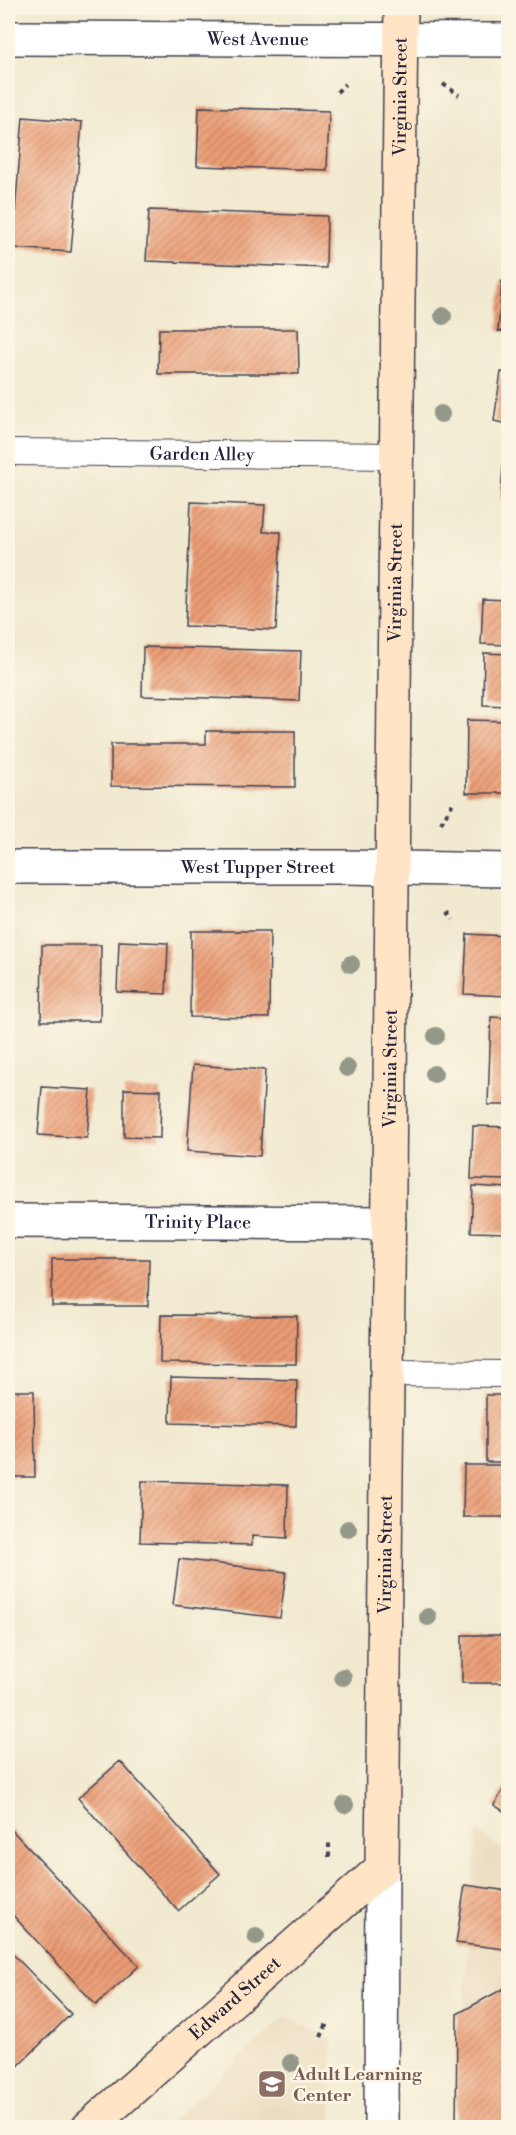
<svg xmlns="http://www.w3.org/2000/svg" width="516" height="2135" font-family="'Libre Bodoni',serif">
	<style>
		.built { fill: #e9d9ba }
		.building { fill: url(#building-hatch) }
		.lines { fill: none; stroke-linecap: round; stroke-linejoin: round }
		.service-casing { stroke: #414051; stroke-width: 28 }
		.minor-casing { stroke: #414051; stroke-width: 36 }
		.secondary-casing { stroke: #414051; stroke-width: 36 }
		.path { stroke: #414051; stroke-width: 4; stroke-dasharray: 4.5 4.5; stroke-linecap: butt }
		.service { stroke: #fff; stroke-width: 26 }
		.minor { stroke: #fff; stroke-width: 33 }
		.secondary { stroke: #ffe4c6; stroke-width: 33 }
		.tree { fill: #939888 }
		.labels { text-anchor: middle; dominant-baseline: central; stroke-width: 5; stroke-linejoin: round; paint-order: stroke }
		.street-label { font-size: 18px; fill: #22223b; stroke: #fcf5e5 }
		.education-label { font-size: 18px; font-weight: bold; fill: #785e54; stroke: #fcf5e5; text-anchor: start }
	</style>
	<defs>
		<pattern id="building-hatch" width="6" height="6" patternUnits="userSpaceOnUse" patternTransform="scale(1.5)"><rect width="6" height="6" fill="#ec9d75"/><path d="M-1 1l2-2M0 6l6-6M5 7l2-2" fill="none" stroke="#bf8061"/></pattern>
	</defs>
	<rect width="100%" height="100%" fill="#fcf5e5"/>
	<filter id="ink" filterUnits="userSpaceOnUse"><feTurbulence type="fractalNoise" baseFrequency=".0167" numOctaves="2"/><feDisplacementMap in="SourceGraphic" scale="12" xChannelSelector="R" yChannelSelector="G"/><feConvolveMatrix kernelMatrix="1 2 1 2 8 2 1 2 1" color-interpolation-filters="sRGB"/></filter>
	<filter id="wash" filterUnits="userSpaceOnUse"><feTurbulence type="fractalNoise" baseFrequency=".008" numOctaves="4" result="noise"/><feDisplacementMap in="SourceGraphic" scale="24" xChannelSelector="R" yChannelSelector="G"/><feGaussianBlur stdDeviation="1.35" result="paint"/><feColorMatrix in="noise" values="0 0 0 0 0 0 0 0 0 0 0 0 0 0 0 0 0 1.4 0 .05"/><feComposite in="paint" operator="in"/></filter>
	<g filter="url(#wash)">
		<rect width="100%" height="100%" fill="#f1ead0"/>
		<!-- built -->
		<path class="built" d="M477,1831l31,22v274l-53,1z
			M286,2016l46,24 1,87h-168z"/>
		<g id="blocks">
			<!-- building -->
			<path class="building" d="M199,107l130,4 -2,59 -130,-4z
				M23,117l59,5 -11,130 -59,-4z
				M149,210l178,6 -1,52 -180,-7z
				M502,281l6,1v50l-10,-1z
				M159,329h139l1,45h-141z
				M501,372l7,1v51l-14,-3z
				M504,448h4v53h-7z
				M191,502l74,3 -2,27h18l-5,98 -91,-4z
				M483,599l25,1v45l-27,-1z
				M143,647l158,4 -2,50 -157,-5z
				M484,653l24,1v52l-25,-1z
				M467,720l41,1v72h-42z
				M206,731h89v56l-184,-1v-42h95z
				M191,931h79l-1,87 -79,-1z
				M467,934l41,2v60l-44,-2z
				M119,941l49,2 -2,51 -49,-2z
				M42,945h59l-1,76h-59z
				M491,1017l17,1v87h-20z
				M193,1065l72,5 -5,86 -73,-5z
				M42,1087l49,3 -4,48 -49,-3z
				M124,1089l37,1 -1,48 -36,-1z
				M473,1126l35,1v53l-37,-1z
				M473,1186l35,2v45l-37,-1z
				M52,1259h97l-1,47h-96z
				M161,1315l136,1 -1,48 -136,-1z
				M171,1377l126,3 -1,46 -126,-3z
				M8,1391h26l1,86h-27z
				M486,1395h22v67h-22z
				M464,1465h44v52h-45z
				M142,1481l146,4 -1,53 -35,-2v9l-112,-3z
				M179,1559l107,13 -6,46 -107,-13z
				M462,1635h46v48h-46z
				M120,1761l100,113 -42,37 -100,-113z
				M508,1782v32l-14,-9z
				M8,1826l131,140 -43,39 -88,-95z
				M465,1885l43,6v27l-4,31 -48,-6z
				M8,1949l63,65 -63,62z
				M508,1986v142h-52l1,-114z"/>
		</g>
	</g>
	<g filter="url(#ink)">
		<use href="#blocks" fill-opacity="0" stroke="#414051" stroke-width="1.5"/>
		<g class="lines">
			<!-- service casing -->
			<g class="service-casing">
				<g id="service">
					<path id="s1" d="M8,452l389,4"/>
					<path d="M387,1373l121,1"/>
				</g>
			</g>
			<!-- minor casing -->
			<g class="minor-casing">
				<g id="minor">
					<path id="s2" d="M8,38l500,2"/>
					<path id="s3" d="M8,867h336l164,3"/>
					<path id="s4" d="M8,1221l381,2"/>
					<path d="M381,2128l1,-260"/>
				</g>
			</g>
			<!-- secondary casing -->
			<g class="secondary-casing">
				<g id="secondary">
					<path id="s5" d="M88,2128l294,-260 19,-1860"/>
				</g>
			</g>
			<!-- path -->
			<path class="path" d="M443,84l16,11
				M337,92l8,-8
				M441,823l12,-20
				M448,912l5,8
				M329,1857v-18
				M321,2037l7,-16"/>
			<!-- service -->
			<use href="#service" class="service"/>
			<!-- minor -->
			<use href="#minor" class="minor"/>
			<!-- secondary -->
			<use href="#secondary" class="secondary"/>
		</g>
		<!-- trees -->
		<g class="tree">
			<circle cx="443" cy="316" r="9"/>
			<circle cx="441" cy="414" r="9"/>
			<circle cx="351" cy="964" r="9"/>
			<circle cx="436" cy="1036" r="9"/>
			<circle cx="347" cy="1068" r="9"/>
			<circle cx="434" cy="1074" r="9"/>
			<circle cx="348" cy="1529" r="9"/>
			<circle cx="428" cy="1617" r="9"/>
			<circle cx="343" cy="1677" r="9"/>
			<circle cx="345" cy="1805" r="9"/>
			<circle cx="256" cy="1936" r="9"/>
			<circle cx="291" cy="2063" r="9"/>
		</g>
	</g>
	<!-- icons -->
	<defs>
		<g id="school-square" transform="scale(1.5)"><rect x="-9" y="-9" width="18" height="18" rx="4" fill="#8d6e63" stroke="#fcf5e5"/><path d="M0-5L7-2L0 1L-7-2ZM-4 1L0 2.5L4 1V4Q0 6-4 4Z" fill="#fff"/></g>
	</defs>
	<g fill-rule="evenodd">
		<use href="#school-square" x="272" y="2084"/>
	</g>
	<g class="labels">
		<!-- street labels -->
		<g class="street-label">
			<text stroke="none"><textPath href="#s2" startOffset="250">West Avenue</textPath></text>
			<text stroke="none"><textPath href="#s5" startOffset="2164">Virginia Street</textPath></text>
			<text stroke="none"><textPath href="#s1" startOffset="194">Garden Alley</textPath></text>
			<text stroke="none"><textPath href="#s5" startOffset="1678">Virginia Street</textPath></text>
			<text stroke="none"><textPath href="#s3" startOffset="250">West Tupper Street</textPath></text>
			<text stroke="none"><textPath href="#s5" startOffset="1192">Virginia Street</textPath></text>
			<text stroke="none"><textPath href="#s4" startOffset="190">Trinity Place</textPath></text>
			<text stroke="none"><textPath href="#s5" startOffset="706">Virginia Street</textPath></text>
			<text stroke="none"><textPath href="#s5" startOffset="196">Edward Street</textPath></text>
		</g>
		<!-- education labels -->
		<g class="education-label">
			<text x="293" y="2074">Adult Learning<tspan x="293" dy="21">Center</tspan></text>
		</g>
	</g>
	<!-- margin -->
	<rect width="516" height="2135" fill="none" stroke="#fcf5e5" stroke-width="30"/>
</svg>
